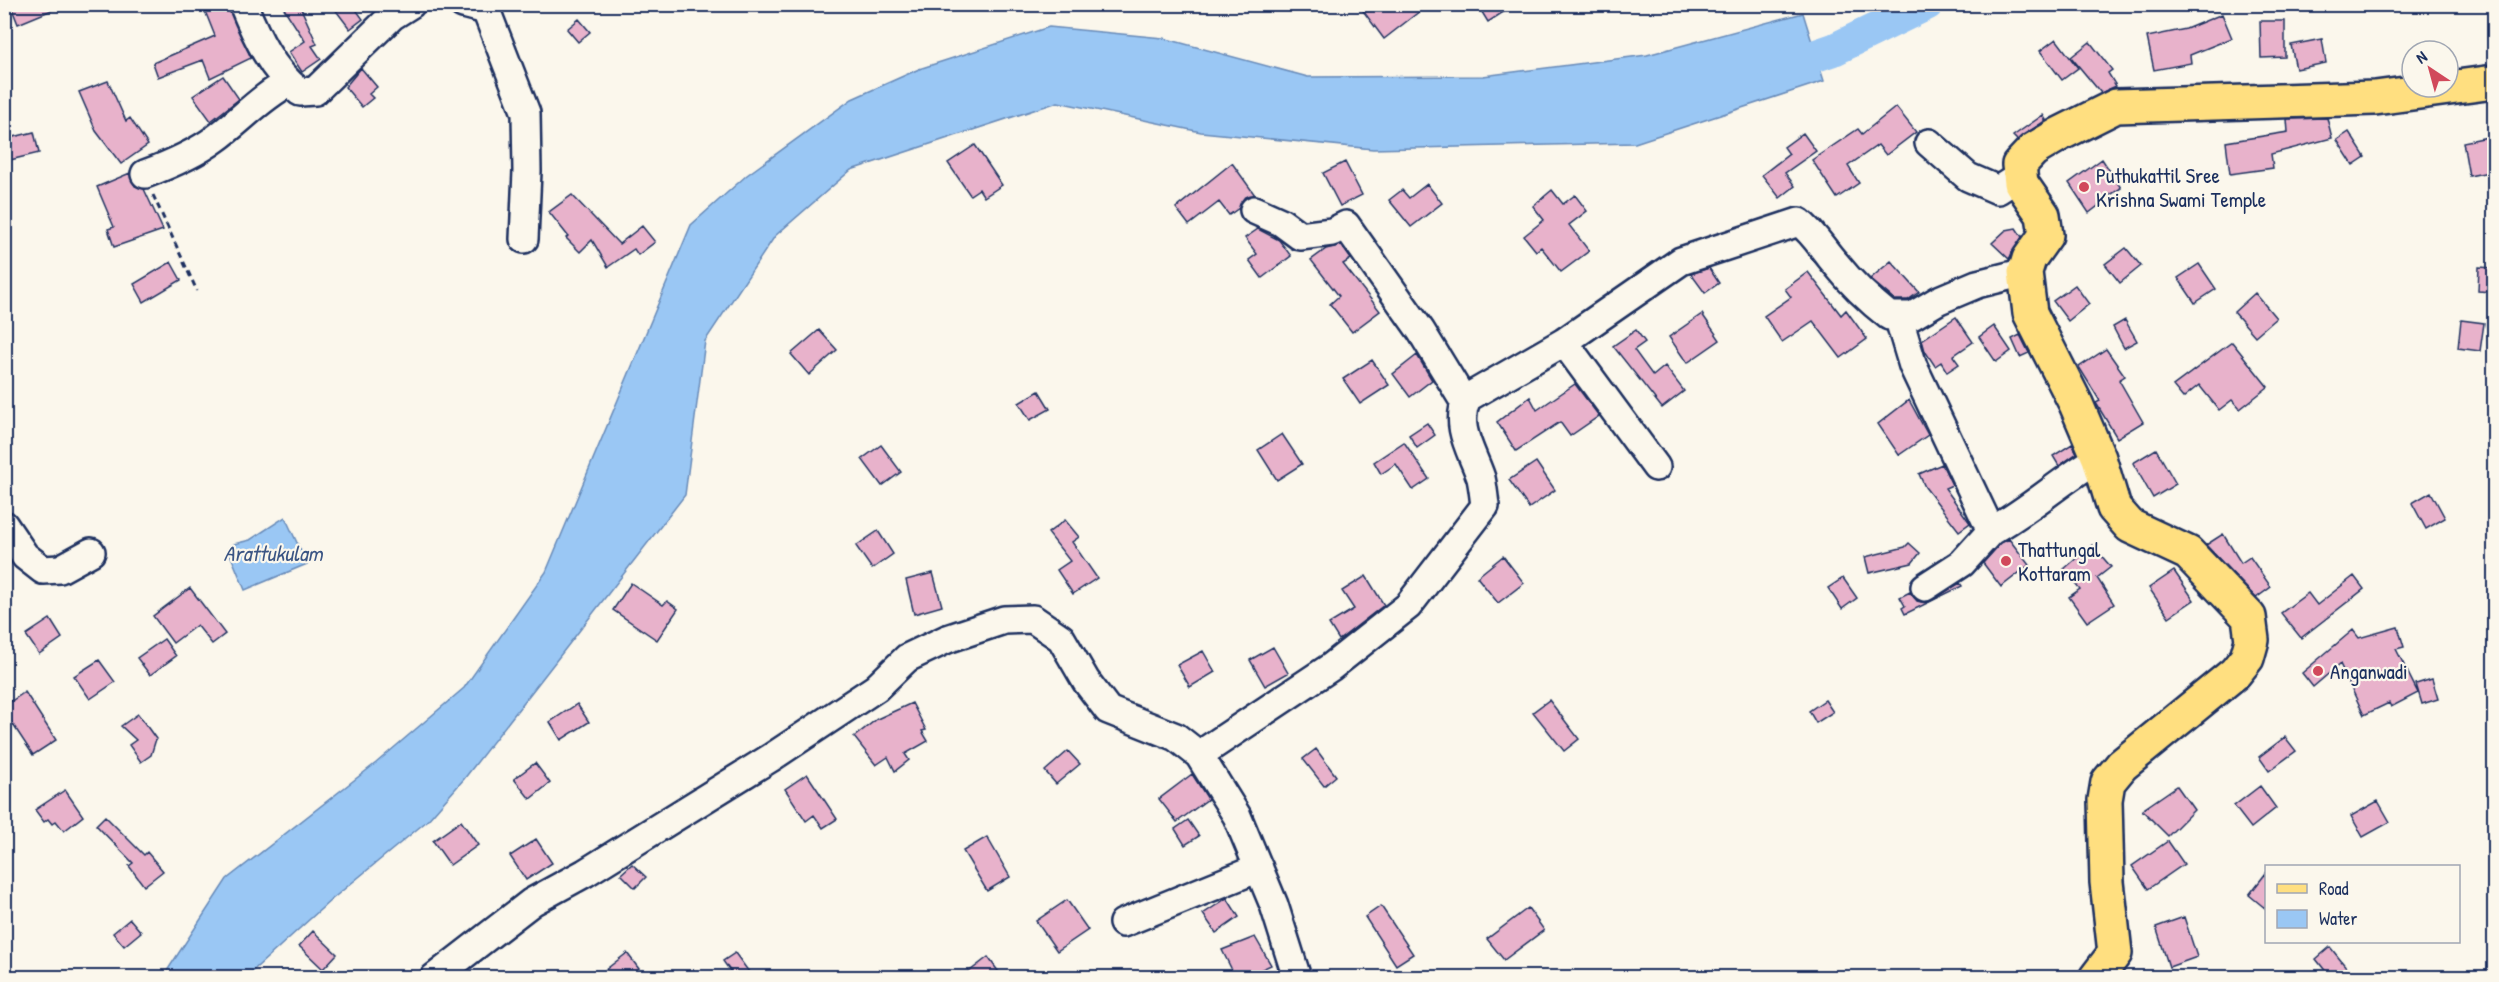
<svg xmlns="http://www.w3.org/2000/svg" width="2499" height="982" font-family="'Patrick Hand',sans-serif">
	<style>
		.water { fill: #9ac7f4; stroke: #678ab8; stroke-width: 1.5 }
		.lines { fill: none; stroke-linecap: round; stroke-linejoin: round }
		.river { stroke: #9ac7f4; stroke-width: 33 }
		.building { fill: #e8b2cb; stroke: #1b2f5e; stroke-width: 1.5 }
		.minor-casing { stroke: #1b2f5e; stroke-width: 32 }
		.major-casing { stroke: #1b2f5e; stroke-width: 38 }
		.path { stroke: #1b2f5e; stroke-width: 3; stroke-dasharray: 6 4.5; stroke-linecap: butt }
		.minor { stroke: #fbf7ec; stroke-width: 27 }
		.major { stroke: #ffdf80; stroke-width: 33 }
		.poi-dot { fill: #d1495b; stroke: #fbf7ec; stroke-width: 2 }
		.labels { text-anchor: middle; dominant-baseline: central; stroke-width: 4.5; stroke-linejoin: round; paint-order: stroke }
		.poi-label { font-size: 21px; fill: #1b2f5e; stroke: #fbf7ec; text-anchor: start }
		.water-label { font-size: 22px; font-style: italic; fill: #3b5584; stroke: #fbf7ec }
	</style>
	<rect width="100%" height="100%" fill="#fbf7ec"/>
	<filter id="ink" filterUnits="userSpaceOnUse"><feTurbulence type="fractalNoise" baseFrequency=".0167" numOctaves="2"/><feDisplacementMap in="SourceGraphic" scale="12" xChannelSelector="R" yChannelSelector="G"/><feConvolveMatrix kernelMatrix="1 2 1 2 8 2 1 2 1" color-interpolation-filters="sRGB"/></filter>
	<g filter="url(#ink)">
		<!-- water -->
		<path class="water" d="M1803,13l21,68 -189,62 -262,6 -172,-17 -143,-30 -207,68 -76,66 -70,105 -20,154 -221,284 -37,42 -96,79 -85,77h-83l64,-98 149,-116 88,-75 82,-116 145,-347 56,-50 105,-76 67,-30 130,-42 114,11 145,39 175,-1 164,-21z
			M285,517l22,47 -62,26 -17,-41 6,-5 16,-4z"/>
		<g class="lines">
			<!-- river -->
			<path class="river" d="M1774,70l61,-21 92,-45"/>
		</g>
		<!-- building -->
		<path class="building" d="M10,4h54v1l-46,19z
			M221,4h7l23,54 -41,20 -7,-18 -45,17 -5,-14 62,-27 -10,-25z
			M281,4h18l18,40 -5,2 9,13 -19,13 -13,-20 16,-11z
			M331,4h21l11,15 -13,10z
			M1358,4h71l-45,35z
			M1477,4h39l-28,18z
			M2222,14l10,24 -42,17 1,8 -37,7 -7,-33 39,-8z
			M579,19l11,13 -12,10 -11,-13z
			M2260,21h25v36l-24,1z
			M2056,39l22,29 -16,12 -22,-29z
			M2322,39l4,24 -30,6 -5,-24z
			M2090,42l22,28 -4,3 8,13 -15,7 -30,-36z
			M361,68l16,19 -8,7 4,4 -11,9 -17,-20z
			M223,76l16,23 -28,22 -18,-25z
			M108,81l18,40 4,-3 18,27 -27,19 -25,-33 -17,-39z
			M1896,107l20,25 -30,23 -8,-10 -30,21 11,17 -22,15 -25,-38 46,-31 4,5z
			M2043,115l3,5 -29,20 -4,-4z
			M2327,118l5,20 -61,16 2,14 -43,6 -4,-32 62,-10 -1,-13z
			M34,132l5,21 -29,7 -5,-21z
			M2349,132l16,25 -12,8 -16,-25z
			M1803,133l13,18 -31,22 10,13 -15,12 -18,-23 27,-21 -5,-7z
			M2488,137l6,34 -25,5 -6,-34z
			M975,145l27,40 -18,12 -5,-8 -9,6 -22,-32z
			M2102,159l19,29 -20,13 1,2 -13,10 -20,-30z
			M1345,162l17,33 -22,11 -17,-33z
			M1232,163l23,32 -11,3 -5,10 -10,7 -10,-13 -30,23 -13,-17z
			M130,173l5,13 9,3 19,41 -49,17 -6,-18 6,-2 -17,-40z
			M1427,184l15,19 -31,24 -22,-27 13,-10 7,8z
			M1552,190l11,14 12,-9 12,16 -18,14 20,26 -28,21 -20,-25 -5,4 -12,-15 20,-16 -11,-14z
			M572,195l47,49 23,-18 13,16 -17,13 -4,-6 -26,18 -16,-27 -12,12 -14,-14 2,-2 -19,-24z
			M2016,228l6,9 -13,22 -17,-16 14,-13z
			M1258,229l21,11 12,16 -29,22 -13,-18 8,-6 -12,-16z
			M1341,245l10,14 -8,5 37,47 -28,21 -22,-28 9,-8 -28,-36 15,-11z
			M2126,248l15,18 -21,17 -15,-19z
			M1891,261l28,31 -11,8h-13l-25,-21z
			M171,262l10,18 -37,22 -10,-18z
			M2199,264l17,25 -21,14 -17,-25z
			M2479,267l14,1 -1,24 -14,-1z
			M1709,268l10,15 -14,10 -14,-19z
			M1808,272l33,43 5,-5 21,29 -26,19 -28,-37 -31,21 -18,-26 27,-19 -6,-8z
			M2075,285l14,19 -21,17 -15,-20z
			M2255,293l21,25 -21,18 -21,-24z
			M1702,314l18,26 -33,23 -18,-26z
			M1956,317l17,25 -20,14 6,8 -12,8 -6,-10 -6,4 -10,-15 -3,-11z
			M2125,320l12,21 -13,7 -11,-21z
			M2461,320l23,3 -4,28 -22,-3z
			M1994,326l17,25 -15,11 -17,-25z
			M819,330l18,20 -28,25 -18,-21z
			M1636,330l9,12 -11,8 19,26 12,-10 19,25 -22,17 -49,-62z
			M2020,335l9,18 -9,4 -8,-18z
			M2232,342l36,45 -28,22 -8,-9 -13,10 -20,-25 -16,13 -10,-12z
			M2106,349l19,27 -6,4 24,42 -26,16 -21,-35 4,-2 -21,-34z
			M1417,355l15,25 -22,17 -17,-23z
			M1372,360l17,25 -29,19 -17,-25z
			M1575,384l24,32 -29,20 -10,-14 -44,29 -19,-29 33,-25 7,13z
			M1039,391l11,18 -20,11 -11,-17z
			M1909,400l19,35 -29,20 -21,-31z
			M1427,423l8,12 -18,13 -8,-13z
			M1282,434l20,30 -25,16 -19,-30z
			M1404,442l25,37 -16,11 -17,-26 -15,10 -7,-12z
			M2072,444l5,9 -18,13 -6,-10z
			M881,445l20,27 -19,14 -20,-27z
			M2156,449l20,35 -23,14 -20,-35z
			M1536,462l19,28 -26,18 -20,-28z
			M1942,464l10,21 -7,3 25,35 -11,8 -34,-44 -6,-13z
			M2431,492l14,26 -19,11 -14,-26z
			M1065,520l14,17 -7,5 25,36 -24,16 -16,-24 13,-9 -22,-28z
			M878,531l15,23 -21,15 -16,-23z
			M2223,534l18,29 9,-6 21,30 -15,11 -50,-53z
			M2009,539l20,26 -28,22 -18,-24 18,-20z
			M1909,543l11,10 -8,10 -43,10 -4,-16 40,-10z
			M2092,545l19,22 -14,11 17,26 -27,18 -18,-25 11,-8 -16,-20z
			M1503,556l21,27 -26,20 -21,-26z
			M2174,571l20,29 -25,17 -20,-29z
			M933,573l9,33 -28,8 -8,-34z
			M1366,576l18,29 -45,35 -10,-16 25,-15 -12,-18z
			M2354,576l10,13 -63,49 -20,-25 27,-20 9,12z
			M1843,578l14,20 -15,11 -14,-21z
			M631,583l32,22 4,-4 11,8 -21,31 -44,-30z
			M1960,583l2,3 -57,28 -3,-6 3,-2 -5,-9 10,-5 7,9 9,2z
			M190,588l35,46 -13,10 -15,-19 -24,18 -20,-27z
			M50,619l12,19 -23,16 -13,-19z
			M2398,627l6,20 -8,2 22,44 -27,14 -2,-4 -25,12 -24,-51 -27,23 -11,-14 51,-43 6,8z
			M164,639l12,17 -26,19 -13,-17z
			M1273,647l15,26 -23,13 -15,-26z
			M1203,651l12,21 -25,15 -13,-22z
			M99,660l16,22 -25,17 -16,-23z
			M2432,679l6,20 -16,5 -6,-20z
			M25,692l31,48 -23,15 -29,-44v-5z
			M1549,700l30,39 -15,12 -31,-39z
			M1825,700l8,12 -17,11 -7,-12z
			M912,703l14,27 -4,1 6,10 -23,13 4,6 -14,11 -7,-14 -12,8 -22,-28 23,-18z
			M577,704l12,18 -28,18 -11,-18z
			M138,714l18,25 -5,16 -10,7 -12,-17 7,-5 -15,-14z
			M2285,737l11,14 -27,20 -10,-14z
			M1316,749l20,27 -12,10 -21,-27z
			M1068,751l12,13 -24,20 -11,-13z
			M535,763l15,20 -20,16 -16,-20z
			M807,774l30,45 -14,9 -9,-13 -8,6 -21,-32z
			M1192,774l16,25 -31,23 -18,-23z
			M2177,786l17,24 -26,26 -26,-26z
			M2260,786l16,22 -25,20 -17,-22z
			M65,790l18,26 -19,15 -8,-10 -4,3 -4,-5 -4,3 -9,-12z
			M2378,801l12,21 -27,15 -12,-21z
			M105,816l39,39 3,-3 16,19 -19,15 -15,-20 4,-3 -37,-38z
			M1188,820l11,16 -14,9 -10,-16z
			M461,821l17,24 -28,20 -17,-24z
			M987,837l23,40 -23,14 -24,-40z
			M536,839l16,24 -26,17 -16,-24z
			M2168,841l16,23 -36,25 -16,-23z
			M632,864l14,13 -11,11 -14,-14z
			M2266,873v36l-17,-14z
			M1227,898l12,19 -23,16 -13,-19z
			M1067,900l21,30 -31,21 -21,-30z
			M1381,906l32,48 -17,11 -31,-48z
			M1528,908l16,22 -40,30 -17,-21z
			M2184,917l13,40 -28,10 -13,-40z
			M130,919l11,13 -17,14 -11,-13z
			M313,931l24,23 -14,15 -24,-23z
			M1255,937l16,28 -28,13h-7l-14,-28z
			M2330,947l25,31h-24l-15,-19z
			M627,953l12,16 -10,9h-34z
			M735,953l14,19 -9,6h-5l-12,-17z
			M988,957l15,21h-42z"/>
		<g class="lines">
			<!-- minor casing -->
			<g class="minor-casing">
				<path id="minor" d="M243,4c13,32 29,67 57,88l15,-1 77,-75 19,-12
					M463,4l23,6 40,103 1,58 -3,68
					M1929,143l39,34 30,13 22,-14
					M145,174c24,-9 50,-20 70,-35 25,-18 46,-42 73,-56
					M1254,210l27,12 19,14 32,-4 14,-7 75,106 44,72
					M1898,316l15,50 78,165 -29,32 -37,24
					M1564,342l92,125
					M4,525l21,31 18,14 17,-1 31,-17
					M1991,531c39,-21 70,-51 108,-73
					M1123,923l136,-55
					M434,978l98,-76 53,-29 187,-116 104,-69 31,-30 40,-19 57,-19 29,-1 28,19 25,43 22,29 68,27 23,18
					M1297,978l-23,-73 -37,-89 -38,-61 132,-88 77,-61 77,-100c-1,-9 -2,-19 -4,-28 -9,-27 -27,-51 -14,-80l97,-56 117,-81 118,-39c16,12 24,28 37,42 16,20 34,37 53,52h23l27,-16 38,-16 48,-12"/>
			</g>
			<!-- major casing -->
			<g class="major-casing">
				<path id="major" d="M2096,978l19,-25 -8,-71 -2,-82 3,-18 14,-17 113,-92 12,-15 5,-18 -3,-23 -61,-64 -58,-27 -16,-18 -15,-50 -23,-54 -46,-91 -5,-41 4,-13 17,-24 -3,-20 -22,-32 -2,-18 14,-15 27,-16 56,-28 259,-8 119,-16"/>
			</g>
			<!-- path -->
			<path class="path" d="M153,195l44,96"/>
			<!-- minor -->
			<use href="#minor" class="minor"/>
			<!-- major -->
			<use href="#major" class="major"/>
		</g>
	</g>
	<!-- markers -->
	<g class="poi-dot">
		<circle cx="2084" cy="187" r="6"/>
		<circle cx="2006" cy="561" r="6"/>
		<circle cx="2318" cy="671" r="6"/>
	</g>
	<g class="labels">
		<!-- poi labels -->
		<g class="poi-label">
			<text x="2096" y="175">Puthukattil Sree<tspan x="2096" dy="24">Krishna Swami Temple</tspan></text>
			<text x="2018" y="549">Thattungal<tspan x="2018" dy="24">Kottaram</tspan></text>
			<text x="2330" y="671">Anganwadi</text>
		</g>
		<!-- water labels -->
		<g class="water-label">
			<text x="273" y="553">Arattukulam</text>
		</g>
	</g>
	<!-- margin -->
	<rect width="2499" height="982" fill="none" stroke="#fbf7ec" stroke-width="24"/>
	<rect x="12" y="12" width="2475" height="958" fill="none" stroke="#1b2f5e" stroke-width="2" filter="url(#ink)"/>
	<!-- legend -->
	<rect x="2265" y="865" width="195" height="78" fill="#fbf7ec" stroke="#a1a7b3" stroke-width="1.5"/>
	<rect x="2277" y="884" width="30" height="9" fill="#ffdf80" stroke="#a1a7b3" stroke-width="1.5"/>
	<text x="2319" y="895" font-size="18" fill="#1b2f5e">Road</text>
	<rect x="2277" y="910" width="30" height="18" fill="#9ac7f4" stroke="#a1a7b3" stroke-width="1.5"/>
	<text x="2319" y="925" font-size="18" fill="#1b2f5e">Water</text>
	<!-- north arrow -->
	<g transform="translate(2430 69) rotate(324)"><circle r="28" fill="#fbf7ec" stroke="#a1a7b3" stroke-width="1.5"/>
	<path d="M0-4.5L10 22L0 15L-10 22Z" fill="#d1495b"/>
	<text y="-9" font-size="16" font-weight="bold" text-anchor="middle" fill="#1b2f5e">N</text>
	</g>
</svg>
